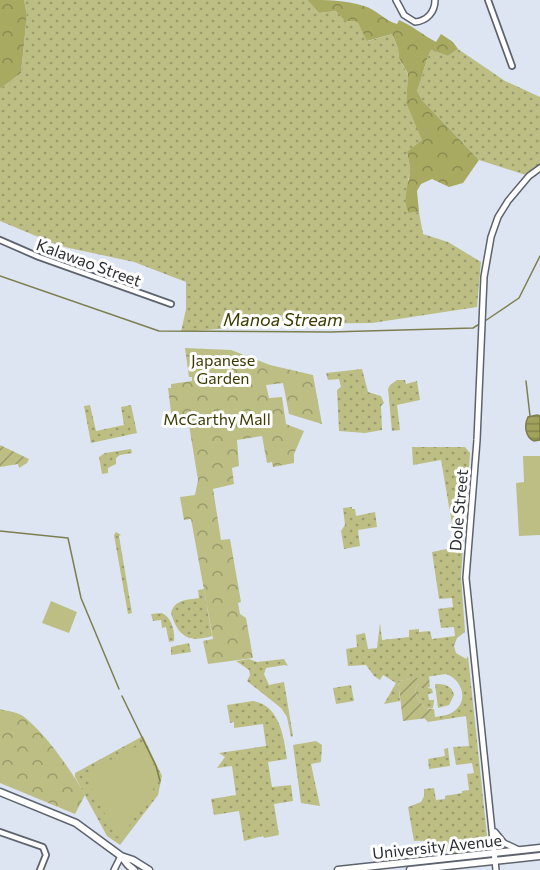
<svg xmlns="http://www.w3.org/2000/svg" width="540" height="870" font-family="Commissioner,sans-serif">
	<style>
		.grass { fill: url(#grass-dots) }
		.forest { fill: url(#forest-crowns) }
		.park { fill: url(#park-crowns) }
		.garden { fill: url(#garden-furrows) }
		.pitch { fill: #bcbe84 }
		.water { fill: url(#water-rules); stroke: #7d7e4e; stroke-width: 1.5 }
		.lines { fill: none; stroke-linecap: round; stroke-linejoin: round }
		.stream { stroke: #7d7e4e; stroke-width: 1.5 }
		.minor-casing { stroke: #5d636e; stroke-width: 8 }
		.tertiary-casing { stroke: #5d636e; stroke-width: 8 }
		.secondary-casing { stroke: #5d636e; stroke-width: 9 }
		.minor { stroke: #fff; stroke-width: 4.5 }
		.tertiary { stroke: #fff; stroke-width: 5 }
		.secondary { stroke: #fff; stroke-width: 6 }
		.labels { text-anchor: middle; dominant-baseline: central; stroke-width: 6; stroke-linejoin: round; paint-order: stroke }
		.street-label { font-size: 16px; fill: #2a2d32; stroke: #fff }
		.park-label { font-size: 16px; fill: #3b3a00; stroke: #fff }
		.water-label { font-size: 18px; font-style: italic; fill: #3c3b00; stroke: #fff }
	</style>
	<defs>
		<pattern id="grass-dots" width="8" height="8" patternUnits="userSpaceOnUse" patternTransform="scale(1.5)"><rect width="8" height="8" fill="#bcbe84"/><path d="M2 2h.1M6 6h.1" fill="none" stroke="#999b6d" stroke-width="1.8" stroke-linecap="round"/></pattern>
		<pattern id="forest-crowns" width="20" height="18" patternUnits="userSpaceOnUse" patternTransform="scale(1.5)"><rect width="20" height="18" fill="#a9aa62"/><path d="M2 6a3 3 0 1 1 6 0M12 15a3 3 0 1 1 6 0" fill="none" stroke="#8a8b51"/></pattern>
		<pattern id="park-crowns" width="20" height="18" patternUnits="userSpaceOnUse" patternTransform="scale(1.5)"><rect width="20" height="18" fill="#bcbe84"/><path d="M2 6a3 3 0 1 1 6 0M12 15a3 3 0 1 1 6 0" fill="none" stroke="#999b6d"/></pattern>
		<pattern id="garden-furrows" width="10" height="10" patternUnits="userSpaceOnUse" patternTransform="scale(1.5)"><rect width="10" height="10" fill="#bcbe84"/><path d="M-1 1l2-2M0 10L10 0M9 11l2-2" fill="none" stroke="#999b6d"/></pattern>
		<pattern id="water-rules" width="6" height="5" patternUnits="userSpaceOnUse" patternTransform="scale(1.5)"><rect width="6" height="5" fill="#a0a15a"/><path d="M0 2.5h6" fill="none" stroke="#83844b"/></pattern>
	</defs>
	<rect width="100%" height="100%" fill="#dee5f2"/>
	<!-- grass -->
	<path class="grass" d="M24,0h283l12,13 17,-2 21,10 11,20 24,-7 6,14 1,10 9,17 -2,28 17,38 -16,12 4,17 -3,10 2,33 9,-1 4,22 25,8 33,20 -4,45 -105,16 -91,1 -100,8 5,-23v-27l-52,-20 -74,-16 -60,-25v-132l21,-16 6,-58z
		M458,49l47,32 35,16v71l-11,8 -50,-16 -57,-60 -5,-9c6,-14 7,-27 14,-41l17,6z
		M362,369l6,23 13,4 3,7 -3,3 1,24 -17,3 -26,-2 -2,-41 4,-3 -2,-8 -11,1 -2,-7z
		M397,380h8l1,4 11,-3 3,19 -23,5 3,25 -8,1 -4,-42 2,-4z
		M90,405l6,26 28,-6 -3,-18 10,-2 6,28 -46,10 -7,-37z
		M412,447h53l5,6 -9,123 4,56 -8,6 -3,8 2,7 10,6 2,-3 20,189 -1,3 -4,2 -34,4c-10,-12 -20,-14 -35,-13l-6,-34 13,-5 3,-6v-7l10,-1 2,12 9,-1v-3l17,-3v-2l7,-1 -2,-16 7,-1 -2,-10 -16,2 -3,-18 16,-1 -3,-30 -38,6 -4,-4c9,-1 21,-1 29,-6 16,-11 10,-32 -7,-38l-48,7 2,20 -16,3 12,-21 -13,-8 -3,5 -6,-4 -8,-11 -18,1 -2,-17 11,-2 -1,-12 9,-2 3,16 9,-1 3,-25 2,17 27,-3v-7l10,-1v3l11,-1 2,8 23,-3 -1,-9 -13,1 -3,-19 15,-2 -1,-9 -13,1 -7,-47 24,-5 -15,-87 -28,5z
		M131,449l1,4 -12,2 -4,3v6l-8,4v5l-6,1 -3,-17 6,-4z
		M352,507v2h3l1,7 19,-4 2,15 -19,3 2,16 -16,3 -3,-18 4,-6 -2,-17z
		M116,532l5,3 -2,1 13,77 -4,1 -14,-79z
		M204,589l8,47c-23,7 -34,1 -41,-23 4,-14 16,-13 28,-15l-1,-8z
		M162,613c10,5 13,18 12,28l-5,1 -3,-15 -4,1 -1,-8 -8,1 -2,-7z
		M189,643l2,9 -20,3v-8z
		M249,659l8,3 27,-3 4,7 -3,-1 -19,3 -2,6 5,11 15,-3 9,54 -2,1 -4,-20 -6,-9 -34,-27 3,-6 -1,-5 -13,-9z
		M418,684l14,5 1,4 -5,1 1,6h5l-1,8h-8l-7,-9 -3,-9z
		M435,684c9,0 17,1 19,11l-5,10 -11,3z
		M351,685l3,16 -18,3 -3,-16z
		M253,701c27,4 31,37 34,58l-19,3 4,25 19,-2 2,16 -19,3 5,31 -15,3 -1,-2 -19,5 -5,-30 -25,4 -3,-16 25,-4 -4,-29 -15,2 8,-11 -6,-4 47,-7 -3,-22 -29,4v-6l-4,1 -3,-18z
		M143,736l19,40 -4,19 -38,50 -13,-9 -32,-59v-4z
		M316,741l6,4 -1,17 -10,2 9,42 -19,-3 -8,-58z
		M448,748l2,18 -21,3 -1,-10 17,-3 -1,-7z
		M429,847l6,3 5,5 -30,3 -1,-9z"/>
	<!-- forest -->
	<path class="forest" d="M0,0h24l3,15 -6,58 -21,16z
		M307,0c20,0 38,0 57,6 12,3 21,15 33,18l2,-4c14,6 24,15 37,22l5,-8 12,8 5,7 -10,7 -17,-6c-7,14 -8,27 -14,41l5,9 57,60 -16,23 -14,4 -17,-8 -11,5 -4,7 2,21 -10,1c-7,-11 -1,-28 1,-40 1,-7 -2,-14 -3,-21l15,-12 -16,-37 2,-29 -9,-16 -1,-10 -6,-14 -25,7 -10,-20h-12l-9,-10 -17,2z"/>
	<!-- park -->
	<path class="park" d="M185,348l46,2 39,15 43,10 9,49 -33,-10 -6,-31 -17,2 3,13 13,-1 4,27 18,7 -10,23v9l-21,4 -1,-5 -5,1 -5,-27 -25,4 2,26 -7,2 2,16 -21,5 8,51 9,-1 11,63 -3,1 2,11 6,4 7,40 -45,6 -5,-23 10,-2 -22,-120 -7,1 -4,-23 15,-2 3,-15 -9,-55 -16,3 -5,-40h3v-4l21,-3v-4h-3z
		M0,709c7,2 17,3 23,7 23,18 48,54 62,79l-10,19 -75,-31z"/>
	<!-- garden -->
	<path class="garden" d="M0,445l29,14 -2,4 -8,5 -1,-4 -18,3z
		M429,676l1,11 -5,1 -7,-4 -3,6 3,9 7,9 9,1 1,8 -32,4 -5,-40z"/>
	<!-- pitch -->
	<path class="pitch" d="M523,456h17v79l-21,1 -3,-53 8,-1z
		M51,601l26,11 -8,21 -27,-10z
		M143,745l14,27 -1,13 -31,47 -8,5 -33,-63 49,-26z"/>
	<!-- water -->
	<path class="water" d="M537,415l3,1v24l-6,1c-9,-4 -10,-16 -6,-24z"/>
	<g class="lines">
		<!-- stream -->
		<path class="stream" d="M0,276l159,55 171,1 143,-4 8,-5
			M485,321l34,-23 21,-42
			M526,381l4,35
			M0,531l68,7 13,60 38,91
			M122,696l34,70 4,15"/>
		<!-- minor casing -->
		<g class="minor-casing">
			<path id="minor" d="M488,0l24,66
				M0,240l39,17 132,47
				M0,832l43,15 3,8 -6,15"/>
		</g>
		<!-- tertiary casing -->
		<g class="tertiary-casing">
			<path id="tertiary" d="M396,0l8,15 11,7c12,-1 20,-10 20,-22
				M495,832l9,11 15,7
				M114,870l7,-14
				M496,870l-30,-292 11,-138 7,-163 7,-40 7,-20 10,-16 21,-25 11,-8"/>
		</g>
		<!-- secondary casing -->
		<g class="secondary-casing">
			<path id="secondary" d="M0,792l76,31 45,33 7,9 6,5
				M121,856l12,4 16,10
				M338,870l202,-22
				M410,870l130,-14"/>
		</g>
		<!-- minor -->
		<use href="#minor" class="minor"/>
		<!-- tertiary -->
		<use href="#tertiary" class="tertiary"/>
		<!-- secondary -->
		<use href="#secondary" class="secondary"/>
	</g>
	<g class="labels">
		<!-- street labels -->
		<g class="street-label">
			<text transform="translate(89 262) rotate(20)">Kalawao Street</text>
			<text transform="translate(458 510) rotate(-85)">Dole Street</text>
			<text transform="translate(437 846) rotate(-6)">University Avenue</text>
		</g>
		<!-- park labels -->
		<g class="park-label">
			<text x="223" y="359">Japanese<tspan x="223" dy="18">Garden</tspan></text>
			<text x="217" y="418">McCarthy Mall</text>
		</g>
		<!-- water labels -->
		<g class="water-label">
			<text x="283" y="319">Manoa Stream</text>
		</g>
	</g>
</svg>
